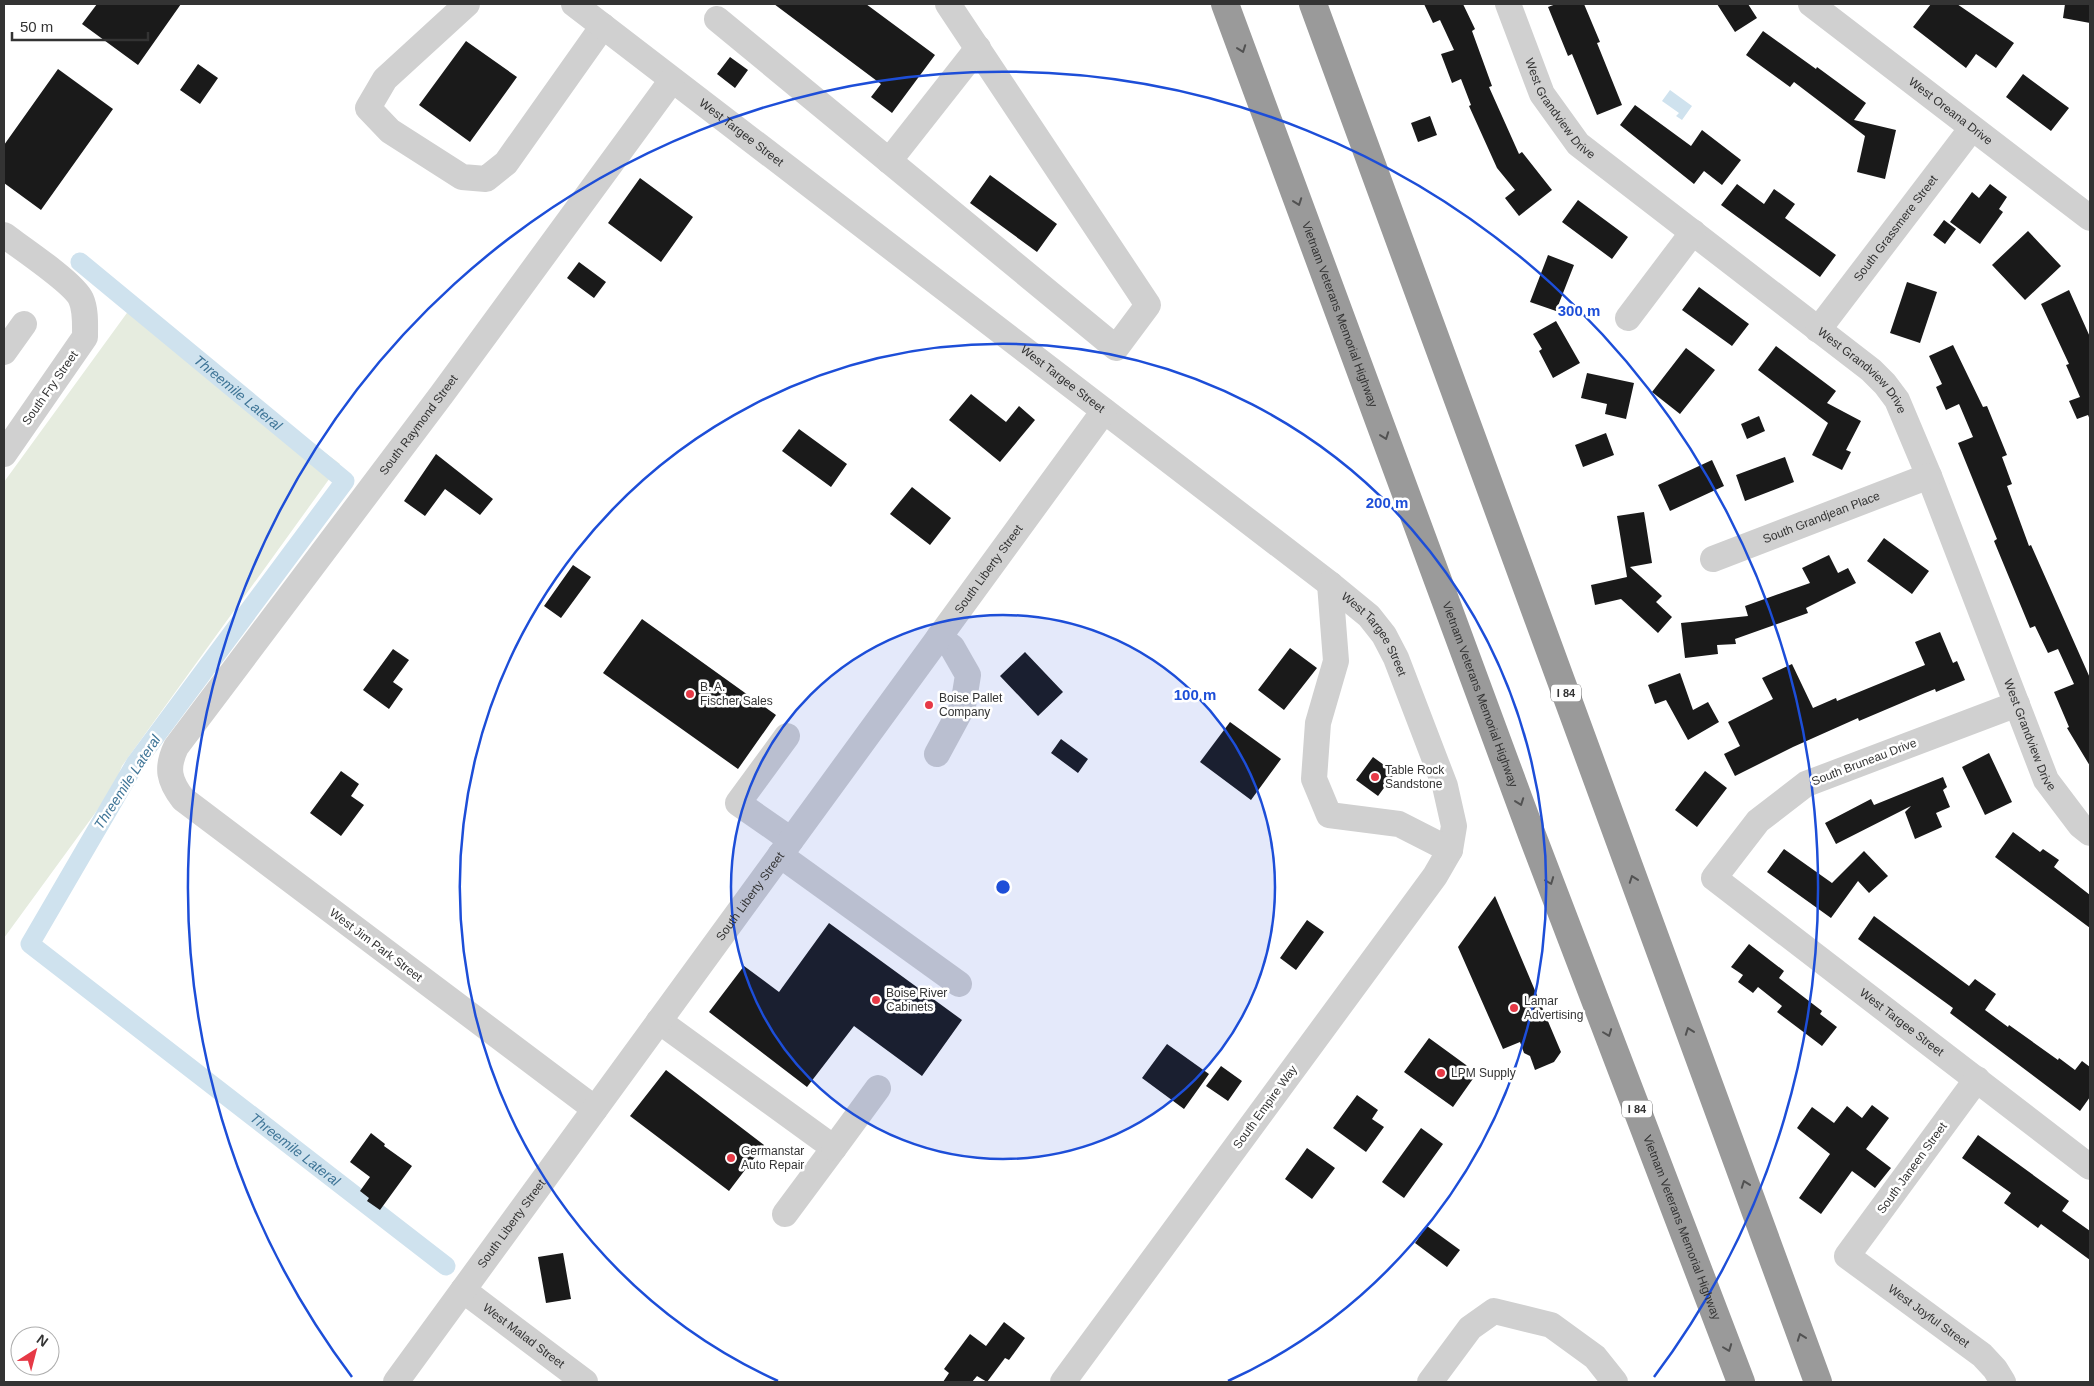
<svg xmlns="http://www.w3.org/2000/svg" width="2094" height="1386" font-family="Helvetica,sans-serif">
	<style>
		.green { fill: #e6ecdf }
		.water { fill: #cfe2ee }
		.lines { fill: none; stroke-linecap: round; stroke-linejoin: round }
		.canal { stroke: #cfe2ee; stroke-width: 19 }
		.building { fill: #1a1a1a }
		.minor { stroke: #d0d0d0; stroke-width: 26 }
		.highway { stroke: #9a9a9a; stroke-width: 28 }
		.oneway { stroke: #525252 }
		.ring { fill: none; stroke: #1d4ed8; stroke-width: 2.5 }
		.poi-dot { fill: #e63946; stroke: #fff; stroke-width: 2 }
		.labels { text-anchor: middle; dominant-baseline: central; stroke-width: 5; stroke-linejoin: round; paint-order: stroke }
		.shield { fill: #fff; stroke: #707070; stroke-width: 1 }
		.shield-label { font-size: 11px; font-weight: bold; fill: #333 }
		.street-label { font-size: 12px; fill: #333; stroke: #fff }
		.poi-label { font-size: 12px; fill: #333; stroke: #fff; text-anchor: start }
		.water-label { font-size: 14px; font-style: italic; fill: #3f7597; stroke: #fff }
		.centre { fill: #1d4ed8; stroke: #fff; stroke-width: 2.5 }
		.ring-label { font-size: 15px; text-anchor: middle; font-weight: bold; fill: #1d4ed8; stroke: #fff; stroke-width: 5; stroke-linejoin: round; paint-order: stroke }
	</style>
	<rect width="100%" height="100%" fill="#fff"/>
	<!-- green -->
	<path class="green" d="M132,306l208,158 -218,302 -10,24 -108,148v-456z"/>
	<!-- water -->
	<path class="water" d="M1670,90l22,16 -10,14 -6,-4 3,-3 -17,-12z"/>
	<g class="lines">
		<!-- canal -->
		<path class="canal" id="s1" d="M80,262l265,219 -210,283 -105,180 416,322"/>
	</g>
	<!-- building -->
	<path class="building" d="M97,4h84l-43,61 -56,-41z
		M774,4h92l69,51 -43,58 -21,-16 10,-13z
		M1424,4h39l12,25 -3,2 20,55 -3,1 30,67 3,-2 30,38 -33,26 -14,-18 10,-8 -18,-22 -28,-62 2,-1 -10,-26 -9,4 -11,-29 13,-4 -14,-30 -7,3z
		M1556,4h28l16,38 -3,1 25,62 -25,10 -25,-61 -4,2 -20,-49z
		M1717,4h31l9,14 -22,14z
		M1931,4h26l57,39 -18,25 -20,-14 -10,14 -53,-41z
		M2065,4h25v19l-27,-5z
		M1763,31l53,38 1,-2 49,36 -12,17 42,10 -11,49 -28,-7 8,-36 -71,-54 -4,5 -44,-32z
		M466,41l51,36 -47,65 -51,-37z
		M730,57l18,13 -13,18 -18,-14z
		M198,64l20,14 -18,26 -20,-14z
		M58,69l55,40 -72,101 -37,-27v-38z
		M2023,74l46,34 -18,23 -45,-34z
		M1635,105l56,41 11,-16 39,30 -19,25 -18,-14 -10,13 -74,-59z
		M1430,116l7,19 -19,7 -7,-19z
		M990,175l67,49 -20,28 -67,-49z
		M640,178l53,39 -32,45 -53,-39z
		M1737,184l27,20 10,-15 21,15 -10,14 51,37 -16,22 -99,-72z
		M1990,184l17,13 -8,12 4,3 -23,32 -30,-22 22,-30 7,6z
		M1578,200l50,37 -16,22 -50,-37z
		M1944,220l12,9 -11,15 -12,-9z
		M2028,231l33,35 -36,34 -33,-35z
		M1548,255l26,10 -18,46 -26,-9z
		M579,262l27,20 -12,16 -27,-20z
		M1907,282l30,10 -17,51 -30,-10z
		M1699,287l50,37 -17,22 -50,-36z
		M2069,290l21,47v83l-2,-5 -11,4 -8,-18 11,-4 -14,-32 3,-1 -28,-60z
		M1556,321l24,42 -27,15 -14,-27 3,-2 -9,-15z
		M1953,345l30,62 4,-1 20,49 -5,2 10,27 -5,2 22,60 2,-1 59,133v88l-23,-38 2,-1 -15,-35 20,-8 -16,-35 -10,4 -13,-27 -5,2 -36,-87 3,-2 -39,-96 15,-6 -14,-33 -13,6 -10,-23 6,-3 -13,-28z
		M1776,346l60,45 -9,12 34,18 -15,29 5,2 -9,18 -30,-15 16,-32 -70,-53z
		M1686,348l29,22 -35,44 -28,-22z
		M1587,373l47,10 -8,36 -21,-5 2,-10 -26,-6z
		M971,394l35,28 13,-16 16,14 -35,42 -51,-42z
		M1759,416l6,15 -18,8 -6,-15z
		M799,429l48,35 -16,23 -49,-36z
		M1606,433l8,22 -31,12 -8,-22z
		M436,454l57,45 -13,16 -35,-26 -20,27 -21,-15z
		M1785,457l9,25 -49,19 -9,-26z
		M1712,460l12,26 -54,25 -12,-26z
		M912,487l39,31 -21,27 -40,-31z
		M1644,512l8,51 -22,4 32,29 -6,6 16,15 -14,16 -37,-34 -26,6 -4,-20 36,-8 -10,-61z
		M1884,538l45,33 -17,23 -45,-33z
		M1829,555l9,18 10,-5 8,15 -50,25 2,5 -73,26 1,5 -19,1 1,9 -33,4 -4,-35 67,-7 -3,-10 65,-23 -8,-15z
		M573,565l18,12 -30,41 -17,-12z
		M642,619l134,96 -38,54 -135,-96z
		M1940,632l13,31 4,-2 8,19 -29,12 -1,-3 -10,4 -66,28 -1,-3 -65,29 -58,29 -11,-22 16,-8 -12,-24 45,-23 -11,-21 30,-14 21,44 23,-10 1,3 88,-36 -10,-23z
		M1290,648l27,20 -33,42 -26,-20z
		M393,649l16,11 -16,22 10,7 -14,20 -26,-19z
		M1025,652l38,40 -25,24 -38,-40z
		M1680,673l13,37 15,-8 11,20 -31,18 -22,-40 -11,4 -7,-19z
		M1230,722l51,37 -30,41 -51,-38z
		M1061,739l27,20 -10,14 -27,-20z
		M1989,753l23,49 -27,13 -23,-48z
		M1373,757l22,16 -17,23 -22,-16z
		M341,771l18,13 -8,12 13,9 -23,31 -31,-23z
		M1705,771l22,17 -30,39 -22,-17z
		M1943,777l4,10 -4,3 7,17 -14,6 6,14 -27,12 -10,-27 6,-6 -75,38 -11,-21 46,-24 3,6z
		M2013,832l27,20 3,-3 16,11 -5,7 36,28v33l-95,-71z
		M1784,849l48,34 32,-32 24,25 -19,17 -11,-12 -27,37 -64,-46z
		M1495,896l66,156 -7,10 -19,8 -5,-14 -6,-3 -4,-11 -17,7 -45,-102z
		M1874,916l95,70 6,-7 21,15 -11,16 23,17 1,-2 49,35 1,-2 16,12 7,-9 8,6v30l-10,14 -130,-98 3,-5 -95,-69z
		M1307,920l17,12 -28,38 -16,-12z
		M829,923l133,97 -40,56 -68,-50 -47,61 -98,-75 35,-46 35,26z
		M1749,944l35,27 -5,7 43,33 -2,3 17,13 -15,19 -45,-34 5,-6 -24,-19 -5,6 -15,-11 5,-7 -12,-8z
		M1429,1038l48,35 -24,34 -49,-35z
		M1167,1044l42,30 -25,35 -42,-31z
		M1221,1066l21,15 -14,20 -22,-15z
		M666,1070l98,75 -35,46 -99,-75z
		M1357,1095l21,15 -6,9 12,8 -18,25 -33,-24z
		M1872,1105l17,13 -23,31 25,19 -16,20 -23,-17 -31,43 -22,-16 31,-44 -33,-26 15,-21 22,16 13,-17 15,12z
		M1421,1128l22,16 -39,54 -22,-16z
		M371,1133l14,11 -1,2 28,20 -32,44 -13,-9 2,-3 -9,-7 10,-14 -20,-15z
		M1978,1135l91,66 -7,10 28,20v29l-49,-36 -3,4 -34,-25 7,-10 -49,-35z
		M1307,1148l28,20 -23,31 -27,-20z
		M1427,1226l33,24 -13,17 -32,-24z
		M563,1253l8,46 -25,4 -8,-46z
		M1004,1322l21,16 -16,22 -4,-2 -18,24 -10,-6 -5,6h-29l6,-9 -5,-4 26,-35 16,12z"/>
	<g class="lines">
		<!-- minor -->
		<g class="minor">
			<path d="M467,4l-82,75 -17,29 22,23 72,46 24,2 20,-16 97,-137"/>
			<path id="s2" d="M574,4l756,580 39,32 15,19 12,23 49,128 9,40 -4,24 -15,26 -372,506"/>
			<path id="s3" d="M1508,4l34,90 36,50 293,226 14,14 12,16 32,76 117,304 34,45 10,8"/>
			<path id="s4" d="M1811,4l279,214"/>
			<path d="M717,19l399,329 32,-43 -200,-301"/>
			<path d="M889,161l89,-113"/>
			<path d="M4,235c16,12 70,48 77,64 5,11 4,26 4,38l-81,117"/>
			<path d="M1628,318l65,-86"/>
			<path id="s5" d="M1818,330l154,-202"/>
			<path d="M4,352l20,-28"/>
			<path id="s6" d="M1713,559l216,-83"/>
			<path d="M1330,584l6,77 -18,62 -4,56 15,36 70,9 51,26"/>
			<path id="s7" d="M2017,704l-211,80 -48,37 -44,57 376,289"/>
			<path d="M787,736l-49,67 53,37"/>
			<path d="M937,754l26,-48 5,-31 -16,-28 -13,-10"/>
			<path d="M780,855l179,129"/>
			<path d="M659,1021l175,127 -49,66"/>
			<path id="s8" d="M1977,1079l-130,177 135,99 13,14 8,13"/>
			<path id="s9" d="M595,1109l-412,-310c-14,-18 -17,-31 -7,-52l266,-353 230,-314"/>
			<path d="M834,1148l44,-60"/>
			<path id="s10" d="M463,1290l122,92"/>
			<path id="s11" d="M396,1382l708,-971"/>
			<path d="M1430,1382l40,-54 24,-17 57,14 44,32 20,25"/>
		</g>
		<!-- highway -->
		<g class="highway">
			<path id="s12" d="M1225,4l307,831 209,547"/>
			<path d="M1313,4l505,1378"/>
		</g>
	</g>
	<!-- one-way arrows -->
	<defs><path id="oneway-chevron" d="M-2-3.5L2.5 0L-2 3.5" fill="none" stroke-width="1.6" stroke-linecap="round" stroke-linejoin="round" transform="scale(1.25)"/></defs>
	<g class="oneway">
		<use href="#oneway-chevron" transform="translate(1242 49) rotate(70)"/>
		<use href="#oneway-chevron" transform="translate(1298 202) rotate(70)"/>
		<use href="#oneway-chevron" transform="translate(1385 436) rotate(70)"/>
		<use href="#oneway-chevron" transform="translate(1520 802) rotate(70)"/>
		<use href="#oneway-chevron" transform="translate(1633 879) rotate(-110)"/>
		<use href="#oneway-chevron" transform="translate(1550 881) rotate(69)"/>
		<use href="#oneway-chevron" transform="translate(1689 1031) rotate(-110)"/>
		<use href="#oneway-chevron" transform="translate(1608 1033) rotate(69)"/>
		<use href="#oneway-chevron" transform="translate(1745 1184) rotate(-110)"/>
		<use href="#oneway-chevron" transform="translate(1801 1337) rotate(-110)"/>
		<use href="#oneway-chevron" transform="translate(1728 1348) rotate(69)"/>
	</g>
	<!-- distance rings -->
	<circle cx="1003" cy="887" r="272" fill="#1d4ed8" fill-opacity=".12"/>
	<g class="ring">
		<circle cx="1003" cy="887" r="272"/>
		<path d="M778 1381A543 543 0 1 1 1228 1381"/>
		<path d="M352 1377A815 815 0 1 1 1654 1377"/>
	</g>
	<!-- markers -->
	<g class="poi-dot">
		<circle cx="690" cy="694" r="5"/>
		<circle cx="929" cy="705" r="5"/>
		<circle cx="1375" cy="777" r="5"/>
		<circle cx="876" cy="1000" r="5"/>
		<circle cx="1514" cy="1008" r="5"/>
		<circle cx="1441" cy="1073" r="5"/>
		<circle cx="731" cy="1158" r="5"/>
	</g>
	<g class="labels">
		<!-- shield labels -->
		<g class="shield">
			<rect x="1551" y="684.5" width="30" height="17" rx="4"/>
			<rect x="1622" y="1100.5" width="30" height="17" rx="4"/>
		</g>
		<g class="shield-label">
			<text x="1566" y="693">I 84</text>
			<text x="1637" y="1109">I 84</text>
		</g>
		<!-- street labels -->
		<g class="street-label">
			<text stroke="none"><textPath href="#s3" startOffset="118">West Grandview Drive</textPath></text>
			<text stroke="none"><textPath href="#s4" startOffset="176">West Oreana Drive</textPath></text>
			<text stroke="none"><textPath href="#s2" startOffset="211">West Targee Street</textPath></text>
			<text stroke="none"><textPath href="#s5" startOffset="128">South Grassmere Street</textPath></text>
			<text stroke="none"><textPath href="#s12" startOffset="331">Vietnam Veterans Memorial Highway</textPath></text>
			<text stroke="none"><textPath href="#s3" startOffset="522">West Grandview Drive</textPath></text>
			<text stroke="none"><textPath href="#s2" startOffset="616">West Targee Street</textPath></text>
			<text transform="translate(50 388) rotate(-55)">South Fry Street</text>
			<text stroke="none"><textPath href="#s9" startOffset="975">South Raymond Street</textPath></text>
			<text stroke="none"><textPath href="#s6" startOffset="116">South Grandjean Place</textPath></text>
			<text stroke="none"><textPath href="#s11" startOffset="1006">South Liberty Street</textPath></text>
			<text stroke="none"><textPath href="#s2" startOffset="1021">West Targee Street</textPath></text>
			<text stroke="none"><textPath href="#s12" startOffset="736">Vietnam Veterans Memorial Highway</textPath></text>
			<text stroke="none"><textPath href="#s3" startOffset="928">West Grandview Drive</textPath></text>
			<text transform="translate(1864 762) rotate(-21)">South Bruneau Drive</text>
			<text stroke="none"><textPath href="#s11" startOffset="601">South Liberty Street</textPath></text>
			<text transform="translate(376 945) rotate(37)">West Jim Park Street</text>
			<text stroke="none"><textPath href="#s7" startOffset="595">West Targee Street</textPath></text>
			<text transform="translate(1265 1107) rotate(-54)">South Empire Way</text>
			<text transform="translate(1912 1168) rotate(-54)">South Janeen Street</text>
			<text stroke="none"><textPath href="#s11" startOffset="196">South Liberty Street</textPath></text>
			<text stroke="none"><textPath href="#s12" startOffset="1306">Vietnam Veterans Memorial Highway</textPath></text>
			<text stroke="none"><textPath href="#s8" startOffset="321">West Joyful Street</textPath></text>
			<text stroke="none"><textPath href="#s10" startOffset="76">West Malad Street</textPath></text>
		</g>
		<!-- poi labels -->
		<g class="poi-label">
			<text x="700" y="687">B. A.<tspan x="700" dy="14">Fischer Sales</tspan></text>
			<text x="939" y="698">Boise Pallet<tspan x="939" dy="14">Company</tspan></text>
			<text x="1385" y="770">Table Rock<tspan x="1385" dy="14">Sandstone</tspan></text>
			<text x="886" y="993">Boise River<tspan x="886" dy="14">Cabinets</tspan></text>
			<text x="1524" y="1001">Lamar<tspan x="1524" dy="14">Advertising</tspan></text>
			<text x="1451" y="1073">LPM Supply</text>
			<text x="741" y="1151">Germanstar<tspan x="741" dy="14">Auto Repair</tspan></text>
		</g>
		<!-- water labels -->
		<g class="water-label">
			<text stroke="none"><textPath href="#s1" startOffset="205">Threemile Lateral</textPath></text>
			<text transform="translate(127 782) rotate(-57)">Threemile Lateral</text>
			<text stroke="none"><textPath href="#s1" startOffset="1240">Threemile Lateral</textPath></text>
		</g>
	</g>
	<circle cx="1003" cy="887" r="8" class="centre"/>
	<g class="ring-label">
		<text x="1579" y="316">300 m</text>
		<text x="1387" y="508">200 m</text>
		<text x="1195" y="700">100 m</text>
	</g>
	<!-- border -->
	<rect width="2094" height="1386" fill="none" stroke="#333333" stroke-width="10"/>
	<!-- north arrow -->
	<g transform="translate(35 1351) rotate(36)"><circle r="24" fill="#ffffff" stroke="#adadad"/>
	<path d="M0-4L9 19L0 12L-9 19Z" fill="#e63946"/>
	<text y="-8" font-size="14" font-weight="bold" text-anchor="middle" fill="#333333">N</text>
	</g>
	<!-- scale -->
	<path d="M12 32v8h136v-8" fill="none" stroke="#333333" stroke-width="2.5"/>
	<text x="20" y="32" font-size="15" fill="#333333" stroke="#ffffff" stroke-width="4" paint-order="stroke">50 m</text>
</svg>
